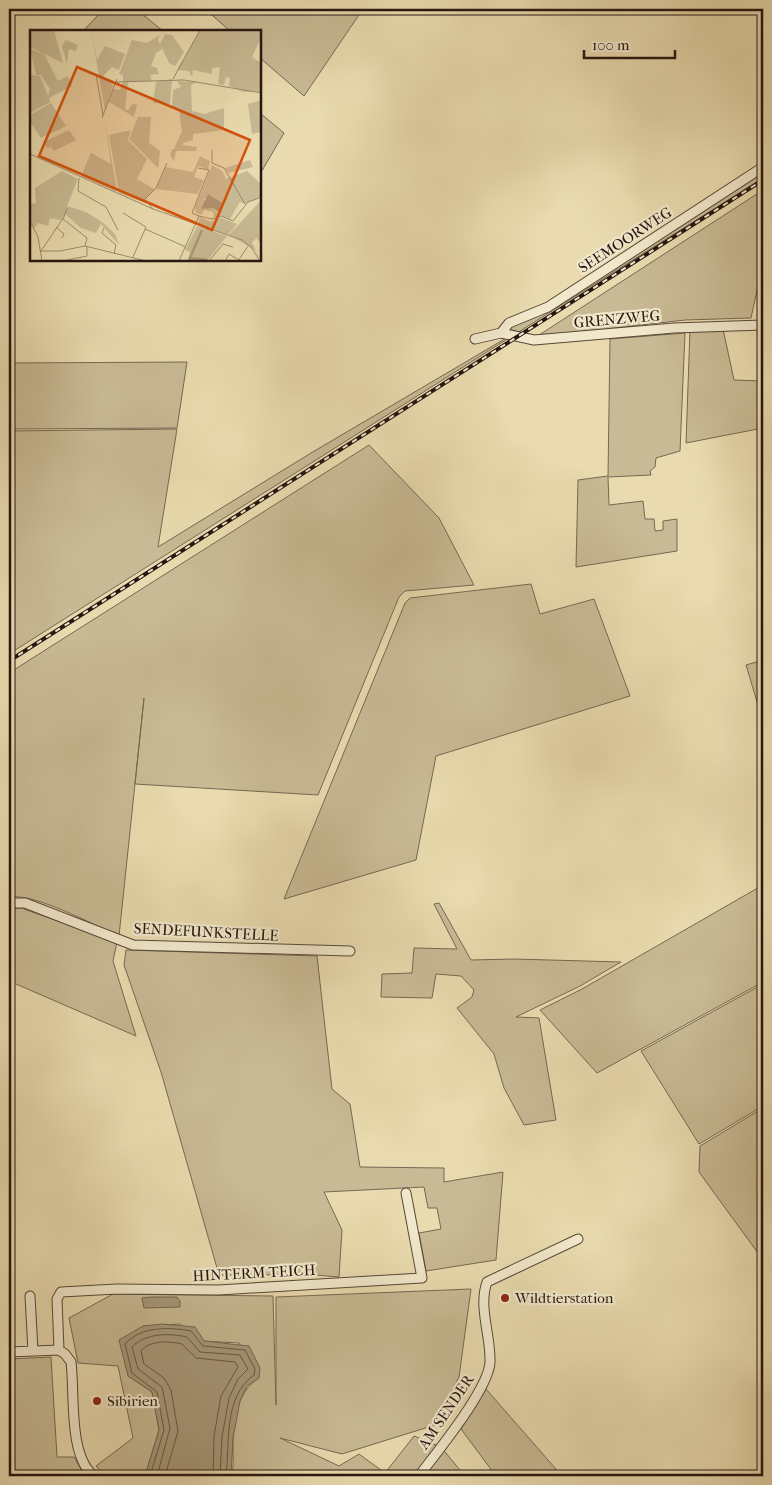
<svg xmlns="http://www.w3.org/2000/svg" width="772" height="1485" font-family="'IM FELL French Canon',serif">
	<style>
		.green { fill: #c8ba94; stroke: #776852 }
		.water { fill: #a79879; stroke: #73644f }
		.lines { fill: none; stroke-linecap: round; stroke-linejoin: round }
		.shore { stroke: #665744; stroke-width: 1 }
		.minor-casing { stroke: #574738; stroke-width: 11 }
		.minor { stroke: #f1e8cb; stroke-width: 9 }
		.rail-casing { stroke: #261610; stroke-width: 4 }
		.rail { stroke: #f1e8cb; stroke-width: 2; stroke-dasharray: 5.5; stroke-linecap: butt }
		.poi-dot { fill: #8f2418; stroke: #f1e8cb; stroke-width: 2 }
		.labels { text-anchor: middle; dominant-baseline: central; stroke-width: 4.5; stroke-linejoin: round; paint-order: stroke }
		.street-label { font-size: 15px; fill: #261610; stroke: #f1e8cb }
		.poi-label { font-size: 15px; fill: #261610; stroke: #f1e8cb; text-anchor: start }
		.inset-river { fill: none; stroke: #a79879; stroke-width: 2.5 }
		.inset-road { fill: none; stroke: #9b8c6f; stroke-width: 1 }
		.view { fill: #d5520c; fill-opacity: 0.15; stroke: #d5520c; stroke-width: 2.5 }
		.inset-edge { fill: none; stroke: #261610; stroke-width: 2.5 }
	</style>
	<rect width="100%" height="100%" fill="#e9dbaf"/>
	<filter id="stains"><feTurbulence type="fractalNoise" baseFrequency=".004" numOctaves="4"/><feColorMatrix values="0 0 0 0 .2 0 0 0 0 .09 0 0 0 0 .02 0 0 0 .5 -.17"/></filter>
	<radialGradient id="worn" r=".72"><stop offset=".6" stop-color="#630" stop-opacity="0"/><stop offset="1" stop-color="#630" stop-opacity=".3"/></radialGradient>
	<!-- green -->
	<path class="green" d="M104,9h32l27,22h-80z
		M205,9h158l-59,87 -44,-38v-27h-30z
		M260,113l24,20 -24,41z
		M763,169v9l-246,155 -9,-3 -1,-2z
		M763,190v73l-12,55 -66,2 -149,17z
		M723,329l11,51 29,1v47l-77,15 4,-113z
		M685,333l-5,118 -24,7 -1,9 -5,4 1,4 -43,2 1,28 34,-4 2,18h9l1,12 8,-1v-9l14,-2v32l-101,16 2,-87 30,-4 2,-137z
		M508,337l1,1 -500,316v-223l168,-2 -19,118 153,-94z
		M187,362l-10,66 -168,1v-66z
		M369,445l70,73 35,67 -69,6 -6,6 -81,198 -183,-11 9,-86 -25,238c-26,-11 -83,-43 -110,-39v-224z
		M531,584l9,30 54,-15 36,97 -194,60 -20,104 -132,39 121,-296 5,-5z
		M763,660v62l-17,-57z
		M763,885v97l-166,91 -57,-63 42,-21z
		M439,903l32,57 43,-1 107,3 -41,24 -64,31 23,1 17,102 -32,5 -20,-37 -10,-34 -37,-46 15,-11 2,-7 -13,-14 -25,-2 -4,24 -51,-1 1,-23 30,-1 2,-25 43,1 -23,-45z
		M21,908l96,34 -4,19 23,75 -127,-55v-72z
		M126,950l191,6 15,133 18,15 10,63 84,1v14l59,-10 -7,88 -70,11 -7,-38 22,-4 -4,-21h-9l-4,-21 -100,5 18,38 -3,47 -24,-2h-96l-58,-203 -37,-107z
		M763,984v122l-64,38 -58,-93z
		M763,1108v152l-64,-88 1,-26z
		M471,1289l-12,88 -24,48 -93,29 -62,-16 59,28 20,-12 26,19 29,-37 27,11 24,29h-234c3,-8 2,-18 2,-27 0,-26 3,-57 26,-71l-20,-35 -36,-2 -23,-17 -37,2 -15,50 24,16 7,38 -14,46h-40l-9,-10 37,-28 -15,-72 -40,-3 -9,-45 44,-24 160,2 3,109v-108z
		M51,1357l6,100h17l11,19h-76v-117z
		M486,1389l76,87h-66l-35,-47z"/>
	<!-- water -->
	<path class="water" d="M151,1297h26l3,4v6l-36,1 -2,-10z
		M162,1324l33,3 9,14 45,5 11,22 -1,10 -12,8 -7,15 -7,37 -2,38h-86l14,-46 -7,-38 -24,-16 -9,-36 24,-14z"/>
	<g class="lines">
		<!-- shore -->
		<path class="shore" d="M150,1476l14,-46 -7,-38 -25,-19 -7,-29c16,-18 44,-17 66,-13l12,15 42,4 10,19 -1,6c-31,22 -24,68 -28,101
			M157,1476l13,-48 -8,-41 -24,-18 -6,-22c13,-14 37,-14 55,-10l13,15 40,3 8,14 -10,10 -9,19 -7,39 -2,39
			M165,1476l13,-45 -7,-41 -7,-12 -20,-14 -3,-13c8,-11 28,-10 41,-7l14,14 39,4 3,5 -17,29 -7,40 -1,40"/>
		<!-- minor casing -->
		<g class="minor-casing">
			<path id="minor" d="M501,333l8,-10 39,-16 215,-140
				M475,339l26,-6 33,7 140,-12 89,-3
				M9,903h16l108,42 217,6
				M30,1296l3,55
				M59,1350l-2,-51 4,-7 56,-3 101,1 204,-12 -16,-85
				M9,1352l50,-2 6,4 6,8c4,31 -3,94 23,114
				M419,1476c17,-23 70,-87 71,-114 1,-26 -12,-55 -3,-80l91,-43"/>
		</g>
		<!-- minor -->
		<use href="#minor" class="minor"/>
		<!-- rail casing -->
		<g class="rail-casing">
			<path id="rail" d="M9,661l754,-481"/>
		</g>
		<!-- rail -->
		<use href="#rail" class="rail"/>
	</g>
	<!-- markers -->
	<g class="poi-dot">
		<circle cx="505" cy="1298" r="5"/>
		<circle cx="97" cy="1401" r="5"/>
	</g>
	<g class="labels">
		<!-- street labels -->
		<g class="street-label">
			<text transform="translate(625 240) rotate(-33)">SEEMOORWEG</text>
			<text transform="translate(617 319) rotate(-5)">GRENZWEG</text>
			<text transform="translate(206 932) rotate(3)">SENDEFUNKSTELLE</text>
			<text transform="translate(254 1273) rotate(-3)">HINTERM TEICH</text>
			<text transform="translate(446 1412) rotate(-56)">AM SENDER</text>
		</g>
		<!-- poi labels -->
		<g class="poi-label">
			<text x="515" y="1298">Wildtierstation</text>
			<text x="107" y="1401">Sibirien</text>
		</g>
	</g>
	<!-- overview -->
	<g transform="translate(30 30)">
		<rect width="231" height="231" fill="#e9dbaf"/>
		<path d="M0,0h24l9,33 -33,-16zM61,0l6,30 8,-14 20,8 -6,16 -7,-3 -9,9 10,9 -8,26zM170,0h61v8l-9,19 9,6v29h-18l-14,-6 1,-8 -4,-1 -2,8 -6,-1 2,-17 -8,1v6l-19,-4 -1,7 -3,-6 -12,-1zM135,4l7,1 12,17 -9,14 -6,-3 -9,-19zM130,5l-2,5 4,9 -6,4 -5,13 6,2 2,6 -9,1 2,6 -24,1 -3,27 3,1 5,-7 4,2 -3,12 -25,-15 4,-13 7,1 3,-8v-7l-4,-1 13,-34 15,3zM36,10l12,5 -2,6 -7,-2 -2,15 -5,-18zM0,19l14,5 14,27 10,-5 4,10 -23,12 1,4 -20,11v-38l10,1 8,20 2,-7 -9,-14h-5zM142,49l-2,25 -17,-1 3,-21zM147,51l20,1 -6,3 1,26 12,3 20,-6v22l-31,4v6l-10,3v2l14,2 -1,4h-20l-2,10 -4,-6 2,-5 -6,1 8,-2 8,-18 -3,-22 -7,-2 1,-17 8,-3zM231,70v32l-9,2 -4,-30zM21,73l15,23 -25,12 -11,-16v-7zM74,84l13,78 -36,-16 10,-23 20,11zM108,87h13l-2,26 11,8 -2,17 -29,-29zM39,100l7,10 -22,11 -3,-4 -4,1 -3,-6zM101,100l-3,10 19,19 -10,20 17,10 -10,11 1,3 -26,-10 -10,-58zM170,126l10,5 -2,9 -10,-4 -4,11 10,3 -6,14 -42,-5 10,-22 27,5zM220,130l3,7 -25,6 -3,-5zM182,135l10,6 4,8 21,-8 14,13v13l-16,7 -5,-2 -10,17 -10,-3 -6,2 -1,-6 -9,-2 -2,5 -6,-2 -1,-6zM182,166l10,6 -4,11 -15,-14zM32,141l16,8 -11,27 19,6 16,10 13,12 4,11 -18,-21 -5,9 -15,-5 -16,-14 -4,6 -11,-2 -2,8 -10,-3 -4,5 -4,-8v-16l6,-1 -1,-15zM231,170v44l-5,-6 -4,5 9,17 -6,-10 -26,-15zM170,187l11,5 8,-5 18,7 -9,11 -30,-11zM167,196l30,10 -20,25h-19l2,-9 -5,-2z" fill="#c8ba94" fill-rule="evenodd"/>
		<path d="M178,164l15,9 -3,10 -7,-5 -12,1z" fill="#a79879"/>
		<path class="inset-river" d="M160,228l12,-28M159,231l1,-3 17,2"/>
		<path class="inset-road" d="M66,44l7,41M143,49l27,-49M85,52l69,-2 78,13M72,88l15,-39M182,120v13l12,5 21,36M0,124l123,55 89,31 9,7 9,14M168,138l11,2 -17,43 7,3M49,148l-1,13 28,16 12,23M123,179l-8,-10 11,-11 11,-25M93,183l23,14 -13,30M33,189l24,19 -2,8M0,191l8,16 4,24M26,197l8,7 -2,4M74,198l-2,5 14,12 -2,9M115,199l41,18M10,221h20l25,-5 61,15M11,221l23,-34 3,-9M37,230l20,-4v-10M149,231l20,-45 13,3 9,-3 12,5 15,-19 14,-5M179,231l14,-17 10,3M195,231l4,-7 10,6M208,231l10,-15"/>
		<path class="view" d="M47,37l173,73 -38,90 -173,-74z"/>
		<rect width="231" height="231" class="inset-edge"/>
	</g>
	<!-- margin -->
	<rect width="772" height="1485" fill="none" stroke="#e9dbaf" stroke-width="30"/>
	<rect x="10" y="10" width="752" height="1465" fill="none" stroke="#261610" stroke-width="2.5"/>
	<rect x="15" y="15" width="742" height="1455" fill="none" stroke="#261610"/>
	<!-- scale -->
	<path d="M584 50v8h91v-8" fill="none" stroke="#261610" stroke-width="2.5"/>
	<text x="592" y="50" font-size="15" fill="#261610" stroke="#f1e8cb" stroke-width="4" paint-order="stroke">100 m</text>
	<rect width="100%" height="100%" filter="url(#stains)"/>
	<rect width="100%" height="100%" fill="url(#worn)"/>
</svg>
